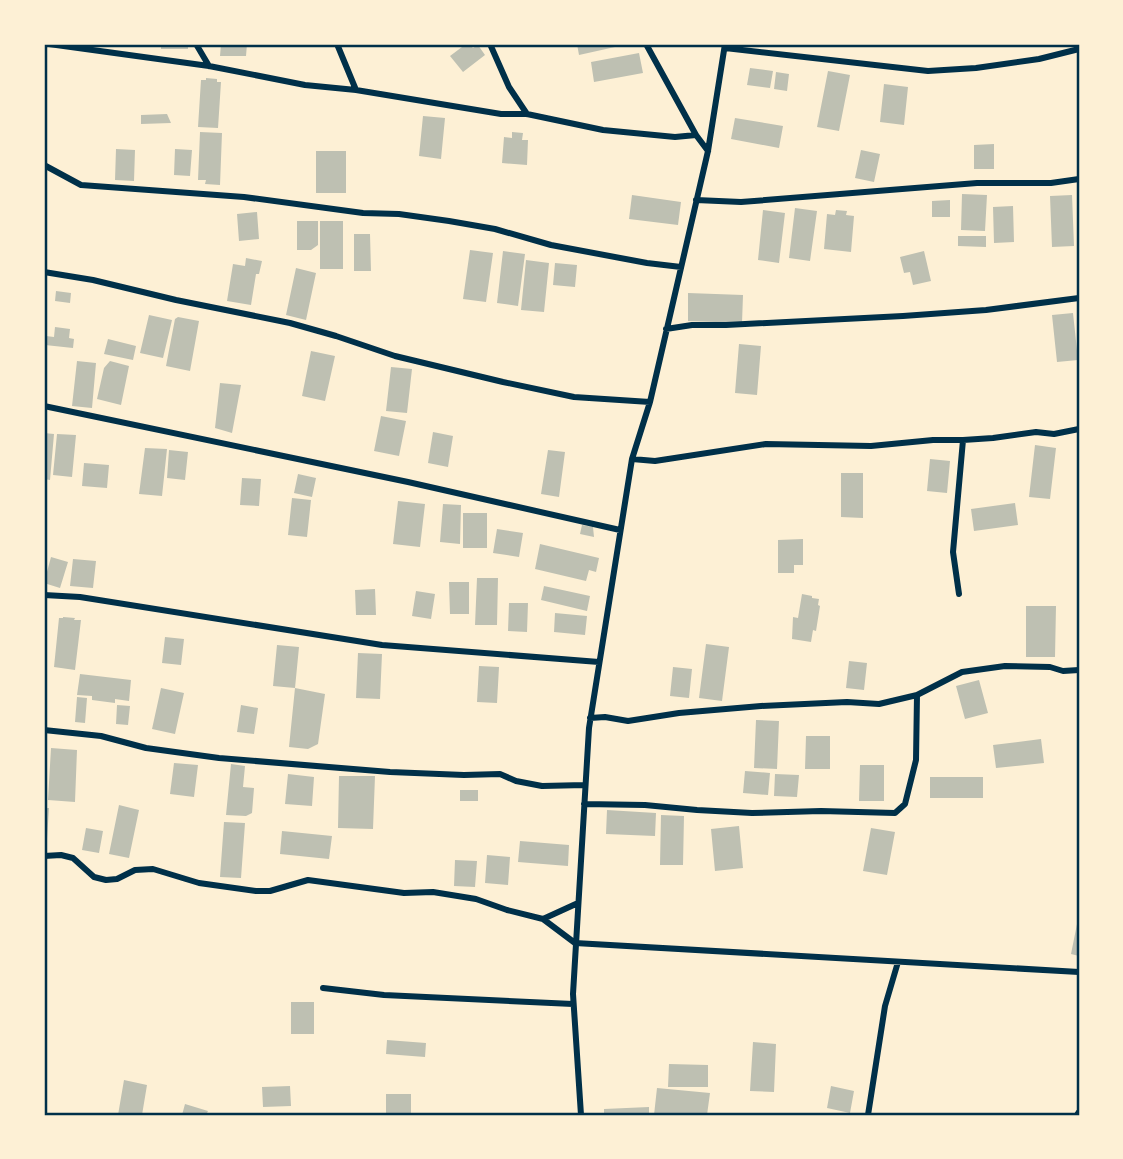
<svg xmlns="http://www.w3.org/2000/svg" width="1123" height="1159" font-family="Manrope,sans-serif">
	<style>
		.building { fill: #bec0b2 }
		.lines { fill: none; stroke-linecap: round; stroke-linejoin: round }
		.minor { stroke: #003049; stroke-width: 6 }
		.neatline { fill: none; stroke: #003049; stroke-width: 2.5 }
	</style>
	<rect width="100%" height="100%" fill="#fdf0d5"/>
	<!-- building -->
	<path class="building" d="M161,44h27v5h-27z
		M221,44h26l-1,12h-26z
		M466,44h3l4,4 5,-3 7,10 -22,17 -13,-16z
		M577,44h47v1l-45,10z
		M639,53l4,20 -49,9 -3,-20z
		M750,68l23,3 -3,17 -23,-3z
		M828,71l22,4 -11,56 -22,-4z
		M776,72l13,2 -2,17 -13,-2z
		M206,78l11,1v3h4l-3,46 -20,-1 3,-47h5z
		M884,84l24,3 -4,38 -24,-3z
		M167,114l4,9 -30,1v-9z
		M423,116l22,2 -4,41 -22,-3z
		M735,118l48,8 -4,22 -48,-9z
		M200,132l22,1 -2,52 -15,-1 1,-4h-8z
		M512,132l11,1 -1,7h6l-1,25 -25,-2 2,-26 8,1z
		M994,144v25h-20v-24z
		M116,149l19,1 -1,31 -19,-1z
		M175,149l17,1 -2,26 -16,-1z
		M861,150l19,4 -6,28 -19,-4z
		M316,151h30v42h-30z
		M962,194l25,1 -2,36 -24,-1z
		M632,195l49,7 -3,23 -49,-6z
		M1072,195l2,51 -22,1 -2,-51z
		M950,200v17h-18v-16z
		M1013,206l1,36 -20,1 -1,-36z
		M795,208l22,3 -7,50 -21,-3z
		M763,210l22,3 -6,50 -21,-3z
		M836,210l11,1 -1,4 8,1 -3,36 -27,-3 3,-35 8,1z
		M257,212l2,27 -20,2 -2,-27z
		M297,221h21v24l-7,5h-14z
		M320,221h23v48h-23z
		M354,234h16l1,37h-17z
		M958,236h28v11l-28,-1z
		M470,250l23,3 -7,49 -23,-3z
		M503,251l22,3 -7,52 -21,-3z
		M924,251l7,30 -18,4 -3,-13 -6,1 -4,-16z
		M246,258l16,3 -3,13h-3l-5,31 -24,-4 6,-37 12,2z
		M526,260l23,3 -5,49 -23,-2z
		M555,263l22,2 -2,22 -22,-2z
		M296,268l20,5 -10,47 -20,-5z
		M56,291l15,2 -1,10 -15,-2z
		M688,293l55,2 -1,28 -54,-2z
		M1073,313l5,47 -21,2 -5,-47z
		M149,315l23,5 -9,38 -23,-5z
		M178,317l21,4 -9,50 -24,-5 9,-47z
		M55,327l15,2 -1,9 5,1 -1,9 -28,-3 1,-9 8,1z
		M108,339l28,7 -3,14 -29,-6z
		M739,344l22,2 -4,49 -22,-2z
		M311,351l24,5 -10,45 -23,-5z
		M77,361l19,2 -4,45 -20,-2z
		M110,361l19,5 -8,39 -24,-6 7,-31z
		M391,367l21,2 -5,44 -21,-2z
		M220,383l21,2 -9,48 -17,-5z
		M381,416l25,5 -7,35 -25,-5z
		M433,432l20,4 -5,31 -20,-4z
		M44,433l10,1 -4,46 -6,-1z
		M57,434l19,1 -4,42 -19,-2z
		M1035,445l21,3 -6,51 -21,-2z
		M145,448l22,1 -5,47 -23,-2z
		M169,450l19,2 -3,28 -18,-2z
		M548,450l17,2 -6,45 -18,-3z
		M930,459l20,2 -3,32 -20,-2z
		M84,463l25,2 -2,23 -25,-2z
		M841,473h22v45l-22,-1z
		M298,474l18,4 -4,19 -18,-4z
		M242,478l19,1 -2,27 -19,-1z
		M292,498l19,2 -4,37 -19,-2z
		M398,501l27,3 -5,43 -27,-3z
		M1015,503l3,22 -44,6 -3,-22z
		M443,504l18,1 -1,39 -20,-2z
		M463,513h24v35h-24z
		M582,525l11,2 1,10 -14,-3z
		M497,529l26,4 -4,24 -26,-4z
		M803,539v26h-9v8h-16v-33z
		M540,544l59,14 -3,14 -7,-2 -3,11 -51,-12z
		M51,557l17,5 -8,26 -16,-5z
		M73,559l23,2 -3,27 -23,-2z
		M477,578h21l-1,47h-22z
		M449,582h20v32h-19z
		M544,586l46,10 -3,15 -46,-11z
		M375,589l1,26h-20l-1,-25z
		M416,591l19,3 -4,25 -19,-3z
		M802,594l10,2v2l7,1 -1,6 2,1 -4,25 -3,-1 -2,12 -19,-3 1,-22 5,1z
		M509,603h19l-1,29 -19,-1z
		M1026,606h30l-1,51h-29z
		M555,613l32,3 -2,19 -31,-3z
		M63,617l12,1 -1,2h7l-6,50 -21,-3 5,-49h4z
		M165,637l19,2 -3,26 -19,-2z
		M706,644l23,3 -7,54 -23,-3z
		M277,645l22,2 -4,41 -22,-2z
		M358,653l24,1 -2,45 -24,-1z
		M849,661l18,2 -3,27 -18,-2z
		M479,666l20,1 -2,36 -20,-1z
		M673,667l19,2 -3,29 -19,-2z
		M80,674l51,6 -2,21 -14,-2v4l-23,-3v-4l-15,-1z
		M979,680l9,33 -23,6 -9,-33z
		M161,688l23,5 -9,41 -23,-5z
		M295,688l30,6 -7,50 -10,5 -19,-2z
		M77,697l10,1 -2,25 -10,-1z
		M117,705l13,1 -2,19 -12,-1z
		M241,705l17,3 -4,26 -17,-2z
		M756,720l23,1 -2,48 -23,-1z
		M806,736h24v33h-25z
		M1041,739l3,24 -48,5 -3,-23z
		M51,748l26,2 -2,52 -27,-2z
		M174,763l24,2 -4,32 -24,-3z
		M231,764l14,2 -2,21 11,1 -2,25 -6,3 -20,-1z
		M860,765h24v36h-25z
		M745,771l25,2 -2,22 -25,-2z
		M288,774l26,3 -2,29 -27,-2z
		M775,774l24,1 -2,22 -23,-1z
		M339,776h36l-2,53 -35,-1z
		M930,777h53v21h-53z
		M460,790h18v11h-18z
		M119,805l20,5 -10,48 -20,-4z
		M44,808h5l-2,31h-3z
		M607,810l49,3 -1,23 -49,-2z
		M661,815l23,1 -1,49h-23z
		M224,822l21,1 -4,55 -21,-1z
		M739,826l4,42 -28,3 -4,-42z
		M86,828l17,3 -4,22 -17,-3z
		M871,828l24,4 -8,43 -24,-4z
		M282,831l50,5 -3,23 -49,-5z
		M520,841l49,4 -1,21 -50,-4z
		M487,855l23,2 -2,28 -23,-2z
		M455,860l22,1 -2,26 -21,-1z
		M1078,919l1,1v36l-8,-2z
		M291,1002h23v32h-23z
		M387,1040l39,3 -1,14 -39,-3z
		M753,1042l23,2 -2,48 -24,-1z
		M669,1064l39,1v22h-40z
		M124,1080l23,5 -5,30h-24z
		M290,1086l1,20 -28,1 -1,-20z
		M831,1086l23,5 -4,22 -23,-5z
		M657,1088l53,5 -3,22h-53z
		M386,1094h25v19h-25z
		M185,1104l23,7 -2,4h-24z
		M649,1107v8h-45v-6z"/>
	<g class="lines">
		<!-- minor -->
		<path class="minor" d="M49,44l160,22 96,19 51,5 145,24h26l76,16 72,7 21,-2
			M196,44l13,22
			M337,44l19,46
			M490,44l19,43 18,27
			M646,44l50,91 12,16
			M725,48l203,23 48,-3 63,-9 40,-10
			M44,165l37,20 163,12 119,16 36,1 50,7 46,8 56,16 96,18 34,4
			M696,200l45,2 236,-19h74l28,-4
			M44,272l49,8 83,20 114,23 46,13 59,20 108,26 71,15 76,5
			M666,329l26,-4h34l177,-9 83,-6 93,-12
			M44,406l364,76 212,48
			M632,459l23,2 111,-17 105,2 62,-6h30l30,-2 43,-6 18,2 25,-5
			M959,594l-6,-42 10,-112
			M44,595l36,2 302,48 217,17
			M590,718l15,-1 23,4 51,-8 82,-7 86,-4 32,2 38,-9 45,-23 43,-6 45,1 13,4 16,-1
			M44,730l57,6 45,12 73,10 171,14 74,3 36,-1 16,7 26,5 43,-1
			M584,804l61,1 52,5 55,3 69,-2 74,2 10,-9 11,-44 1,-65
			M44,856l17,-1 12,3 21,19 12,3 11,-1 18,-9 18,-1 46,14 57,8h14l38,-11 96,13 29,-1 43,7 31,11 36,9 32,24
			M543,919l35,-16
			M575,943l504,29
			M323,988l61,7 189,9
			M581,1115l-8,-121 16,-266 43,-269 18,-57 58,-251 17,-107
			M868,1115l17,-109 13,-44
			M1077,1115l2,-3"/>
	</g>
	<!-- border -->
	<rect width="1123" height="1159" fill="none" stroke="#fdf0d5" stroke-width="91"/>
	<rect x="46" y="46" width="1032" height="1068" class="neatline"/>
</svg>
